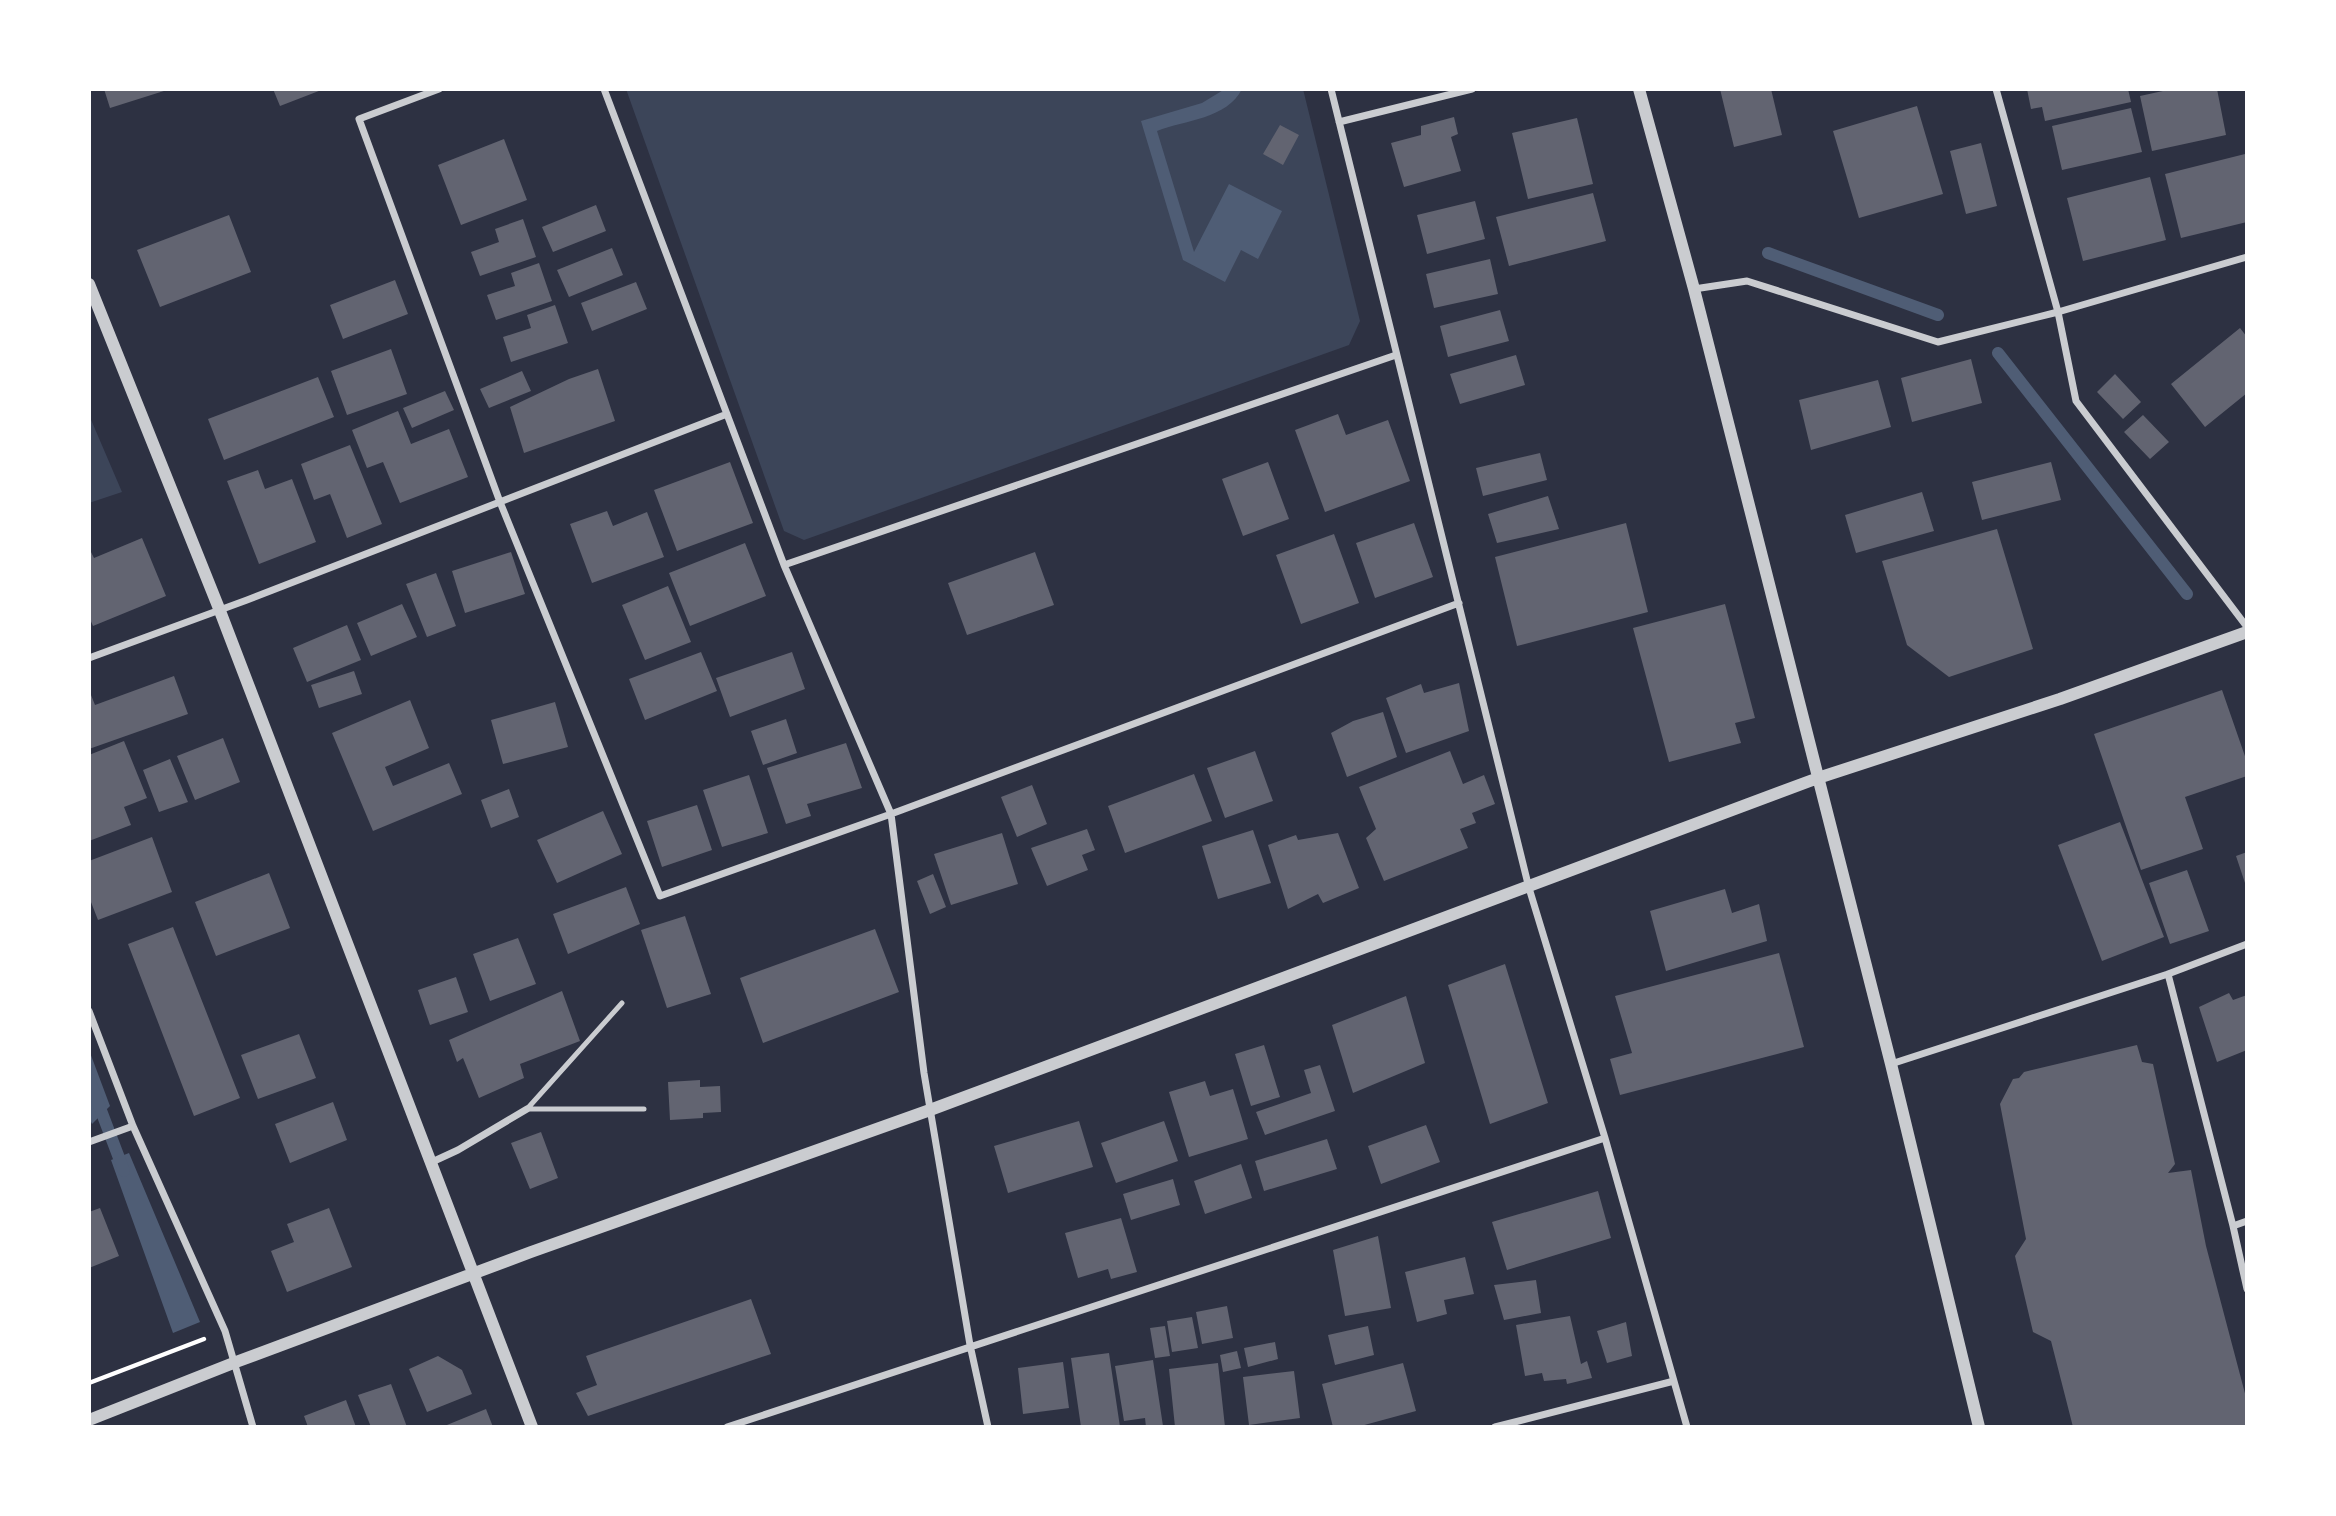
<svg xmlns="http://www.w3.org/2000/svg" width="2336" height="1516" font-family="'Roboto Serif',serif">
	<style>
		.green { fill: #3c4559 }
		.water { fill: #4f5d75 }
		.lines { fill: none; stroke-linecap: round; stroke-linejoin: round }
		.stream { stroke: #4f5d75; stroke-width: 12 }
		.building { fill: #626471 }
		.path { stroke: #fff; stroke-width: 4.5 }
		.service { stroke: #caccd0; stroke-width: 5 }
		.minor { stroke: #caccd0; stroke-width: 7 }
		.tertiary { stroke: #caccd0; stroke-width: 12 }
	</style>
	<rect width="100%" height="100%" fill="#2d3142"/>
	<!-- green -->
	<path class="green" d="M626,89h677l57,232 -11,24 -545,195 -20,-9z
		M89,415l33,77 -33,11z"/>
	<!-- water -->
	<path class="water" d="M1225,89h17c-15,30 -57,31 -85,42l37,121 35,-68 53,27 -24,48 -17,-9 -16,32 -42,-22 -42,-139 61,-18z
		M89,1050l21,56 -18,18 -3,-7z
		M129,1153l71,169 -27,11 -62,-173z"/>
	<g class="lines">
		<!-- stream -->
		<path class="stream" d="M1768,253l170,62
			M1998,353l189,241
			M89,1079l35,92"/>
	</g>
	<!-- building -->
	<path class="building" d="M104,89h62l1,1 -57,18z
		M273,89h51l-44,17z
		M1720,89h51l11,46 -48,12z
		M2027,89h101l3,13 -86,19 -3,-14 -11,2z
		M2172,89h45l9,46 -74,16 -12,-55z
		M1917,106l26,88 -84,24 -26,-87z
		M2131,108l11,44 -80,18 -10,-44z
		M1454,117l4,17 -7,3 10,34 -57,16 -13,-44 30,-8v-9z
		M1577,118l16,66 -65,15 -16,-66z
		M1280,125l19,10 -16,30 -20,-11z
		M504,139l23,61 -66,25 -23,-60z
		M1981,143l16,63 -31,8 -16,-63z
		M2245,154l2,68 -66,16 -16,-64z
		M2150,177l16,63 -83,21 -16,-63z
		M1593,193l13,48 -97,25 -13,-49z
		M1475,201l10,38 -58,15 -10,-39z
		M596,205l10,26 -53,21 -11,-25z
		M229,215l22,57 -91,35 -23,-57z
		M523,219l13,38 -56,19 -9,-24 28,-10 -4,-13z
		M612,248l11,27 -54,22 -12,-27z
		M1490,259l8,35 -64,14 -8,-34z
		M539,263l13,38 -56,19 -9,-25 28,-9 -4,-13z
		M395,280l13,34 -65,25 -13,-34z
		M636,282l11,27 -55,22 -11,-28z
		M555,305l13,38 -57,19 -8,-25 28,-9 -4,-13z
		M1500,310l9,31 -61,16 -8,-31z
		M2240,328l7,9v56l-42,34 -34,-43z
		M391,349l16,45 -60,21 -16,-44z
		M1516,355l9,30 -65,19 -10,-30z
		M1971,359l11,44 -70,19 -11,-44z
		M598,369l17,52 -91,32 -14,-46 59,-28z
		M522,371l9,20 -42,17 -9,-19z
		M2115,374l26,28 -18,17 -26,-27z
		M318,377l16,40 -110,43 -16,-41z
		M1878,380l13,47 -80,23 -12,-50z
		M445,391l9,19 -42,18 -9,-20z
		M398,411l13,33 38,-15 19,48 -68,26 -17,-41 -16,6 -15,-38z
		M1338,414l8,21 42,-15 22,61 -85,31 -30,-82z
		M2143,415l26,27 -19,17 -26,-27z
		M350,445l32,79 -35,14 -17,-44 -16,6 -13,-36z
		M1540,453l7,27 -64,16 -7,-28z
		M730,462l23,61 -76,28 -23,-61z
		M1268,462l21,57 -46,17 -21,-57z
		M2051,462l10,38 -79,20 -10,-38z
		M258,470l7,19 27,-10 24,63 -57,22 -32,-83z
		M1922,492l12,39 -78,22 -11,-38z
		M1548,496l11,33 -62,14 -9,-29z
		M607,511l6,15 34,-14 17,45 -72,26 -22,-59z
		M1414,523l19,54 -58,21 -19,-55z
		M1626,523l22,89 -131,34 -22,-89z
		M1997,529l36,120 -84,28 -42,-32 -25,-84z
		M1334,534l25,69 -58,21 -25,-69z
		M142,538l24,58 -73,30 -4,-9v-69l5,10z
		M745,543l21,53 -76,30 -21,-53z
		M511,552l14,42 -60,19 -13,-42z
		M1035,552l19,53 -87,30 -19,-52z
		M436,573l20,53 -29,11 -21,-53z
		M668,586l23,56 -46,18 -23,-55z
		M402,604l15,33 -46,19 -14,-33z
		M1725,604l30,114 -20,5 6,20 -72,19 -36,-134z
		M347,625l14,35 -54,22 -14,-34z
		M701,652l16,39 -72,29 -16,-41z
		M792,652l13,37 -75,28 -14,-39z
		M354,671l8,23 -43,14 -8,-23z
		M174,676l14,38 -99,35v-59l6,15z
		M1459,683l10,48 -63,22 -20,-55 35,-14 3,9z
		M2222,690l25,72v14l-62,21 18,52 -62,21 -47,-136z
		M410,700l19,48 -44,19 8,19 56,-23 13,31 -89,37 -41,-98z
		M555,702l13,45 -65,17 -12,-44z
		M1383,712l14,45 -50,20 -16,-44 22,-12z
		M786,719l11,34 -34,12 -12,-34z
		M223,738l17,44 -45,18 -18,-44z
		M124,741l23,57 -23,9 7,18 -42,16v-86z
		M846,743l16,45 -55,16 4,12 -25,8 -19,-56z
		M1255,751l18,50 -48,17 -18,-50z
		M1450,751l13,33 21,-9 11,29 -23,9 4,10 -16,6 8,19 -84,33 -18,-43 10,-9 -17,-42z
		M170,759l18,43 -29,10 -16,-42z
		M1194,774l18,47 -87,32 -17,-47z
		M749,775l19,58 -46,14 -19,-57z
		M1032,785l15,39 -30,13 -16,-40z
		M509,789l10,28 -28,11 -10,-28z
		M697,805l15,45 -50,17 -15,-46z
		M603,811l19,43 -65,29 -20,-43z
		M2120,822l44,115 -62,24 -44,-116z
		M1087,829l8,21 -13,5 6,15 -41,16 -16,-38z
		M1253,830l18,53 -53,16 -16,-53z
		M1002,833l16,51 -67,21 -17,-51z
		M1338,833l21,55 -36,15 -5,-9 -30,15 -20,-64 28,-10 2,5z
		M152,837l20,55 -74,28 -9,-23v-36z
		M2247,852v34h-1l-10,-30z
		M2187,870l22,61 -39,13 -21,-61z
		M269,873l21,55 -74,28 -21,-54z
		M933,874l13,33 -16,7 -13,-33z
		M626,887l14,37 -72,30 -15,-40z
		M1725,889l7,24 27,-9 8,37 -101,30 -16,-60z
		M685,916l26,78 -44,14 -26,-78z
		M173,927l67,171 -46,18 -66,-172z
		M875,929l24,63 -136,51 -23,-65z
		M518,938l18,46 -46,17 -17,-47z
		M1779,953l25,94 -184,48 -10,-36 22,-6 -17,-57z
		M1505,964l43,139 -58,21 -42,-139z
		M456,977l12,35 -38,13 -12,-35z
		M562,991l18,50 -60,23 4,14 -45,20 -16,-40 -6,4 -8,-22z
		M2229,993l4,7 14,-5v55l-30,12 -18,-55z
		M1406,996l19,67 -72,30 -21,-68z
		M299,1034l17,44 -58,21 -17,-44z
		M1264,1045l16,52 -29,9 -16,-52z
		M2137,1045l5,17 11,2 22,100 -7,9 23,-3 15,76 41,155v26h-174l-22,-86 -18,-9 -18,-76 11,-17 -26,-135 13,-25 6,-1 5,-6z
		M1320,1065l15,46 -70,24 -9,-23 55,-19 -7,-23z
		M700,1080v7l20,-1 1,26 -18,1v5l-33,2 -2,-38z
		M1205,1081l5,15 23,-7 15,50 -59,18 -20,-65z
		M333,1102l14,38 -57,23 -15,-39z
		M1079,1121l14,46 -85,26 -14,-47z
		M1164,1121l14,40 -62,22 -15,-40z
		M1426,1125l14,37 -59,22 -13,-38z
		M541,1132l17,46 -28,11 -19,-46z
		M1327,1139l10,30 -73,22 -9,-30z
		M1241,1164l11,34 -47,16 -11,-33z
		M1173,1179l7,26 -49,15 -8,-26z
		M1598,1191l13,47 -104,32 -15,-48z
		M100,1208l19,48 -30,12v-56z
		M329,1208l23,59 -65,25 -16,-41 23,-9 -7,-18z
		M1121,1218l16,54 -26,7 -3,-10 -30,9 -13,-45z
		M1378,1236l13,72 -46,8 -12,-66z
		M1465,1257l9,37 -30,6 3,14 -30,8 -12,-50z
		M1536,1280l5,33 -37,7 -10,-35z
		M751,1299l20,55 -183,62 -12,-23 21,-8 -11,-29z
		M1227,1306l6,32 -31,6 -6,-32z
		M1570,1316l11,48 6,-3 5,17 -25,6 -1,-5 -22,2 -2,-8 -17,3 -9,-51z
		M1192,1317l6,31 -26,4 -5,-31z
		M1626,1322l6,34 -25,7 -10,-32z
		M1165,1326l5,30 -15,2 -5,-30z
		M1368,1326l6,29 -39,10 -7,-30z
		M1275,1342l3,17 -30,8 -4,-19z
		M1237,1351l4,17 -18,4 -3,-17z
		M1109,1353l11,74h-39l-10,-69z
		M438,1356l24,14 10,24 -45,18 -18,-43z
		M1153,1360l10,66 -17,1 -1,-9 -21,3 -9,-55z
		M1063,1362l6,46 -46,6 -5,-46z
		M1218,1363l7,64h-50l-6,-58z
		M1403,1363l13,48 -59,16h-24l-11,-43z
		M1294,1371l6,47 -51,7 -6,-48z
		M391,1384l16,43h-36l-13,-32z
		M346,1400l10,27h-48l-4,-11z
		M486,1409l7,18h-51z"/>
	<g class="lines">
		<!-- path -->
		<path class="path" d="M89,1383l115,-44"/>
		<!-- service -->
		<path class="service" d="M527,1109l95,-106
			M527,1109h117"/>
		<!-- minor -->
		<path class="minor" d="M439,89l-80,30 141,383 160,394 231,-82 568,-211
			M604,89l180,476 107,249 33,259 46,272 18,82
			M1331,89l198,799 76,250 82,289
			M1996,89l62,223 18,89 171,226
			M1339,122l133,-33
			M1694,289l53,-8 191,61 120,-30 189,-55
			M784,565l612,-210
			M89,658l158,-58 480,-186
			M2168,974l65,252 14,63
			M89,1011l44,115 92,205 28,96
			M1891,1064l277,-90 79,-30
			M89,1142l44,-16
			M432,1162l26,-12 69,-41
			M2233,1226l14,-5
			M727,1427l878,-289
			M1495,1427l179,-46"/>
		<!-- tertiary -->
		<path class="tertiary" d="M1639,89l55,200 197,775 88,363
			M89,284l131,327 312,816
			M89,1420l147,-58 295,-110 399,-142 888,-332 242,-79 187,-67"/>
	</g>
	<!-- border -->
	<rect width="2336" height="1516" fill="none" stroke="#ffffff" stroke-width="182"/>
</svg>
